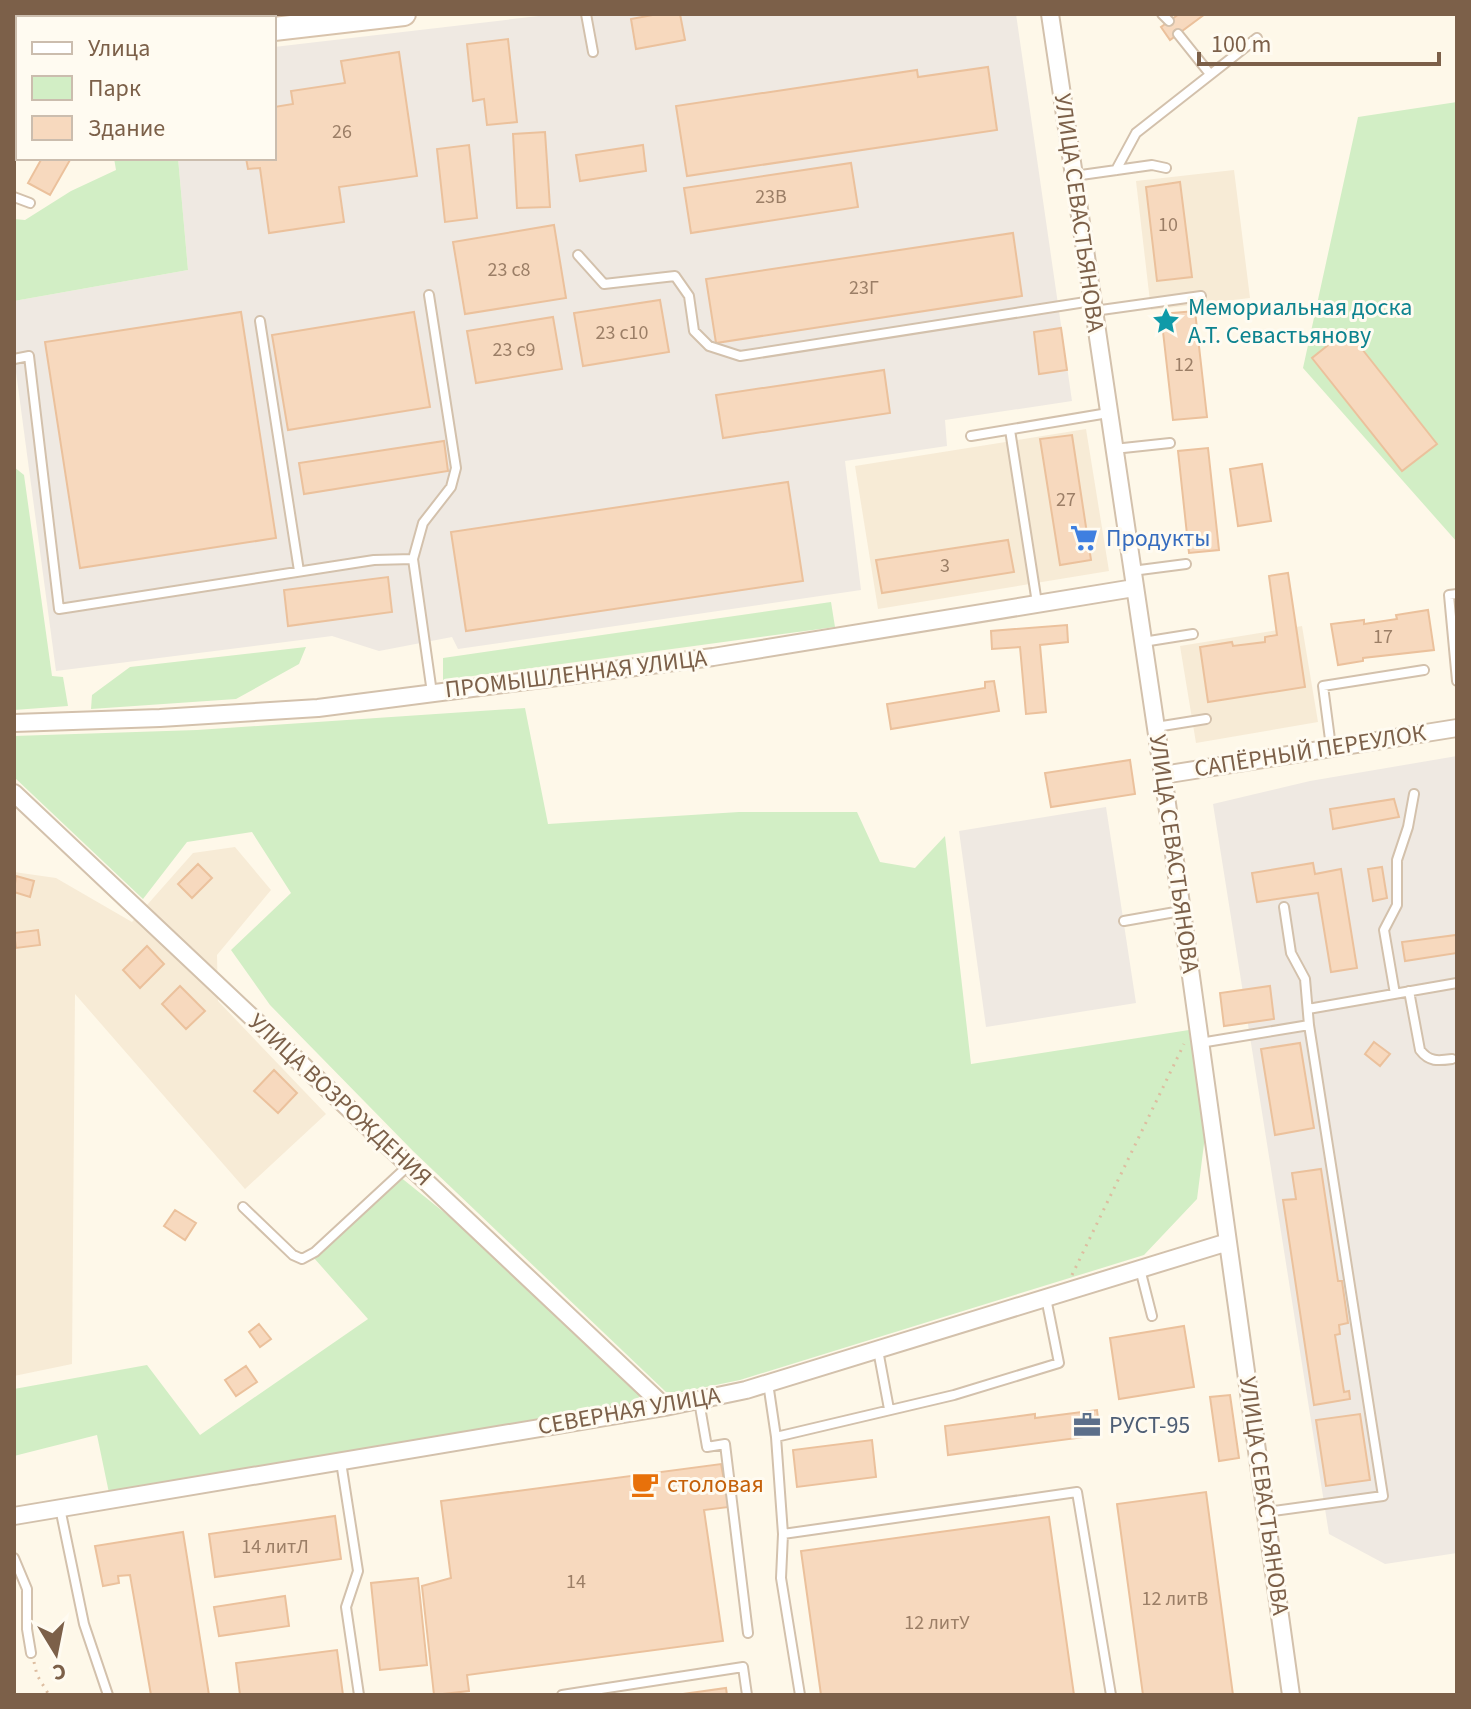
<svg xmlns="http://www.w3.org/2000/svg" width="1471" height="1709" font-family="'Source Sans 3',sans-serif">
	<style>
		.residential { fill: #f7ebd6 }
		.industrial { fill: #efe9e2 }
		.green { fill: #d2eec5 }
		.building { fill: #f7d9be; stroke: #ebc19c; stroke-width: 2 }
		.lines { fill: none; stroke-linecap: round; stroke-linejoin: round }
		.lane-casing { stroke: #d3c1ac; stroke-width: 12 }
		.street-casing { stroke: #d3c1ac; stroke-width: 20 }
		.secondary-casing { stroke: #d8c3ac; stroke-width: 26 }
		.path { stroke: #ddbda0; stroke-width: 3; stroke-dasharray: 2 6; stroke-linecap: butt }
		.lane { stroke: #fff; stroke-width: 8 }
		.street { stroke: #fff; stroke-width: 16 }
		.secondary { stroke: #fff; stroke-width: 22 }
		.labels { text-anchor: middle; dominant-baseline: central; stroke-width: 6; stroke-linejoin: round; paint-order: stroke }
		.number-label { font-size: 20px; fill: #9b7e66 }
		.street-label { font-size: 24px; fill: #7c6049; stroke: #fffbf1 }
		.culture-label { font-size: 24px; fill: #0d838f; stroke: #fffbf1; text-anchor: start }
		.shop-label { font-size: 24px; fill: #366cbe; stroke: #fffbf1; text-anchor: start }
		.service-label { font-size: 24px; fill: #4e5e75; stroke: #fffbf1; text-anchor: start }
		.food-label { font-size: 24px; fill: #c56008; stroke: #fffbf1; text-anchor: start }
	</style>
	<rect width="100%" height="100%" fill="#fef8e9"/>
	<!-- residential -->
	<path class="residential" d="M1234,170l16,128 -99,12 -15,-129z
		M1086,429l23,142 -231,38 -23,-143z
		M1302,626l16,96 -122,21 -16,-97z
		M235,847l36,43 -54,65 1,46 108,113 -81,75 -170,-195 -3,370 -58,12v-504l42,6 76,44 61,-69z"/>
	<!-- industrial -->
	<path class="industrial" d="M556,14h460l56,387 -127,19 2,26 -102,15 16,129 -403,59 -6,-12 -73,14 -47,-15 -276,35 -42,-314v-56l174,-31 -10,-112h96v-111z
		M1457,756v797l-72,11 -56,-30 -116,-730 97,-23z
		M1106,807l30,196 -150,24 -27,-196z"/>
	<!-- green -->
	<path class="green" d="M1457,102v440l-154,-174 55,-251z
		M114,158h64l10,112 -174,31v-82l11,1 46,-29 45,-21z
		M14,467l10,8 28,201 11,1 5,29 -54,4z
		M831,602l4,25 -392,53v-22z
		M306,647l-7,17 -63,35 -145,10 1,-14 38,-28z
		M525,708l23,116 191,-12h118l23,50 35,6 30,-32 26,228 218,-34 16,106 -8,63 -53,56 -404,125 -58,12h-16l-253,-241 -143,-146 -39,-55 60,-57 -39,-61 -65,10 -44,57 -129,-122v-41l183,-6z
		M394,1172l77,62 169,162 -5,6 -526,91 -12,-58 -83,21v-67l133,-24 53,70 168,-116 -54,-61z"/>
	<!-- building -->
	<path class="building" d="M658,14h22l5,26 -49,9 -5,-30z
		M1179,14h26l-35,26 -9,-13z
		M508,39l9,83 -30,3 -3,-26 -11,2 -6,-57z
		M399,52l18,124 -78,11 5,35 -75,11 -9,-65 -12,1 -2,-11h28v-51l19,-3 -2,-13 54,-8 -4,-22z
		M988,67l9,63 -310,46 -11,-70 241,-36 1,7z
		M17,77l1,70 -4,8v-71z
		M545,132l5,75 -33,1 -4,-74z
		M469,145l8,73 -32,4 -8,-73z
		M643,145l3,26 -66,10 -4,-26z
		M42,158l28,2 -20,35 -22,-12z
		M851,163l7,44 -167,26 -7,-45z
		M1180,182l12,95 -35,4 -11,-94z
		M554,225l12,73 -101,16 -12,-72z
		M1013,233l9,63 -306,47 -10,-64z
		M660,300l9,52 -86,14 -9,-53z
		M1195,311l12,106 -34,3 -12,-106z
		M241,312l35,226 -196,30 -35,-226z
		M414,312l16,95 -142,23 -16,-95z
		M553,317l9,52 -86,14 -9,-52z
		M1061,328l6,42 -28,4 -5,-42z
		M1347,330l90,114 -35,27 -90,-113z
		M884,370l6,43 -167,25 -7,-43z
		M1072,435l19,125 -31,5 -20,-126z
		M444,441l4,30 -144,23 -5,-31z
		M1208,448l11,102 -30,3 -11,-102z
		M1262,464l9,57 -33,5 -8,-57z
		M788,482l15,99 -337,50 -15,-99z
		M1008,540l6,32 -132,21 -6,-33z
		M1288,573l17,114 -97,15 -8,-55 32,-5 1,4 32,-4v-5l12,-2 -8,-59z
		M388,577l4,35 -104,14 -4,-36z
		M1428,610l6,40 -71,8v3l-25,4 -7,-41 33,-4v4l33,-5 -1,-4z
		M1067,625l1,17 -28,3 6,67 -20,2 -6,-67 -28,2 -1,-18z
		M994,681l5,30 -108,18 -4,-25 98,-16v-6z
		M1130,760l5,34 -84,13 -6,-34z
		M1394,799l5,18 -66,12 -3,-20z
		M1313,863l2,11 26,-5 16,99 -26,4 -13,-79 -61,9 -5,-29z
		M198,864l14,14 -20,20 -14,-14z
		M1382,867l5,31 -14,3 -5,-32z
		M16,876l18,5 -4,16 -16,-5z
		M38,930l2,15 -24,3 -2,-15z
		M1456,935l1,18 -52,8 -3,-19z
		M147,946l17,18 -24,24 -17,-18z
		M180,986l25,25 -19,18 -24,-25z
		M1270,986l4,33 -50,7 -4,-33z
		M1374,1042l16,12 -10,12 -15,-12z
		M1300,1043l14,85 -39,7 -14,-86z
		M274,1070l23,23 -19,20 -24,-22z
		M1321,1169l17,112h4l6,42 -9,2 1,9 -5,1 9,57 5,-1 1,8 -36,6 -31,-205 13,-1 -4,-26z
		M175,1210l21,13 -11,17 -21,-14z
		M259,1324l12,15 -11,8 -11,-15z
		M1184,1326l10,61 -75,12 -9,-61z
		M246,1366l11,16 -21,14 -11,-16z
		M1230,1395l9,63 -20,3 -9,-64z
		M1097,1410l3,25 -152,20 -3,-29 90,-12v4z
		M1360,1414l10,66 -44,6 -10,-66z
		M872,1440l4,37 -79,10 -4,-37z
		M721,1464l8,43 -25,3 19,131 -256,34 2,16 -35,4 -12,-109 29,-8 -10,-77z
		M1206,1492l27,203h-90l-26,-191z
		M335,1516l6,43 -126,18 -6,-43z
		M1049,1517l25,178h-253l-20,-144z
		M183,1532l26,163h-58l-21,-120 -12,1 1,7 -16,3 -8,-40z
		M418,1578l9,87 -47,5 -9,-87z
		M285,1596l4,30 -70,10 -5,-29z
		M337,1650l6,45h-103l-4,-32z
		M726,1688l1,7h-51z"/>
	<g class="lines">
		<!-- lane casing -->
		<g class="lane-casing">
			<path id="lane" d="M586,14l7,38
				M1162,14l7,7
				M1178,34l32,40
				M1116,170l20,-37 121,-95
				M1074,176l78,-11 14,3
				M14,197l16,6
				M578,255l26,29 71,-8 14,20 5,35 15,15 31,10 352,-55
				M1094,311l107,-15
				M260,321l39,250
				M14,359l15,-3 30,253 315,-49 39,-1 19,134
				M1010,430l27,173
				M971,436l137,-23
				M1114,449l56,-6
				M413,559l10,-36 28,-36 5,-19 -27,-173
				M1132,571l54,-7
				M1457,594l-8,1 8,86
				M1143,642l50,-8
				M1156,727l50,-8
				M1331,747l-8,-61 101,-16
				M1124,921l57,-10
				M1409,991l11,59c9,12 18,11 32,9
				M1395,994l-11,-64 13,-25v-45l11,-33 6,-33
				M1308,1009l149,-26
				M1200,1043l109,-18
				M243,1207l50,48 9,4 13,-7 93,-86
				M1140,1269l12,47
				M878,1350l11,59
				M768,1383l8,54 7,97 -2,44 19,117
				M699,1401l8,46 18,-3 23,189
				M776,1437l178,-42 105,-32 -13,-65
				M341,1462l17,109 -12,36 13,88
				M60,1508l24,116 24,71
				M1266,1512l117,-16 -74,-471 -4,-46 -14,-26 -7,-46
				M783,1534l294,-42 34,203
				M14,1558l13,31v40l4,24
				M562,1695l181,-28 4,28"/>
		</g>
		<!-- street casing -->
		<g class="street-casing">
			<path id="street" d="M1050,14l113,761 128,920
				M14,723l146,-5 158,-10 395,-51 421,-69
				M1163,775l294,-47
				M14,793l651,614
				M14,1516l651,-109 81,-17 482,-148"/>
		</g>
		<!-- secondary casing -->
		<g class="secondary-casing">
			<path id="secondary" d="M274,29l130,-15
				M14,48h4"/>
		</g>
		<!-- path -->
		<path class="path" d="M1072,1275l112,-231
			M34,1662l3,13 12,20"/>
		<!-- lane -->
		<use href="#lane" class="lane"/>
		<!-- street -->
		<use href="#street" class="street"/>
		<!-- secondary -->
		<use href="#secondary" class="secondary"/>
	</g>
	<!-- icons -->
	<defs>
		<g id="sight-bare" transform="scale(2.16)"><path d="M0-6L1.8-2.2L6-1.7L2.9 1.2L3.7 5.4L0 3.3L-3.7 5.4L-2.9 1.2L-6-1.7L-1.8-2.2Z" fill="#0f9aa8" stroke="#fffbf1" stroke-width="2.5" paint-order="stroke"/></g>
		<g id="supermarket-bare" transform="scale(2.16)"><path d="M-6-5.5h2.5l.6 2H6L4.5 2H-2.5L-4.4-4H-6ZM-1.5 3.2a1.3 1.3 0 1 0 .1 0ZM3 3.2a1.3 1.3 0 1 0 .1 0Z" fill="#3f7fe0" stroke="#fffbf1" stroke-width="2.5" paint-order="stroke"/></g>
		<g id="office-bare" transform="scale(2.16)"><path d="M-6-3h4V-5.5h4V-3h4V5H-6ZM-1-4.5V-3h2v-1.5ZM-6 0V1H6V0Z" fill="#5c6f8a" stroke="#fffbf1" stroke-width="2.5" paint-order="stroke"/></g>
		<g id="cafe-bare" transform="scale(2.16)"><path d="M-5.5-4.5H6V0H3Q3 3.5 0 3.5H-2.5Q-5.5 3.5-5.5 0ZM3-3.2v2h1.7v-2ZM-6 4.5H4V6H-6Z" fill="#e8710a" stroke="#fffbf1" stroke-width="2.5" paint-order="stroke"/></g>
	</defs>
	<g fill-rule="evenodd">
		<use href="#sight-bare" x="1166" y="321"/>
		<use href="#supermarket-bare" x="1084" y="538"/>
		<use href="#office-bare" x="1087" y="1425"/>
		<use href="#cafe-bare" x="645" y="1484"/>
	</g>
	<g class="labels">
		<!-- number labels -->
		<g class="number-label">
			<text x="342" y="132">26</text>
			<text x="771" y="197">23В</text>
			<text x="1168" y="225">10</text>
			<text x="509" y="270">23 с8</text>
			<text x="864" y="288">23Г</text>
			<text x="622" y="333">23 с10</text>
			<text x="514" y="350">23 с9</text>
			<text x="1184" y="365">12</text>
			<text x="1066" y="500">27</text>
			<text x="945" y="566">3</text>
			<text x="1383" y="637">17</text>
			<text x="275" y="1547">14 литЛ</text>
			<text x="576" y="1582">14</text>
			<text x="1175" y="1599">12 литВ</text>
			<text x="937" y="1623">12 литУ</text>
		</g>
		<!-- street labels -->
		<g class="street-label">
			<text transform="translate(1079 213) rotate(82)">УЛИЦА СЕВАСТЬЯНОВА</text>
			<text transform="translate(576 674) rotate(-7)">ПРОМЫШЛЕННАЯ УЛИЦА</text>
			<text transform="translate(1310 751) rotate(-9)">САПЁРНЫЙ ПЕРЕУЛОК</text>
			<text transform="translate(1174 854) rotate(82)">УЛИЦА СЕВАСТЬЯНОВА</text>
			<text transform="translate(340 1100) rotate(43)">УЛИЦА ВОЗРОЖДЕНИЯ</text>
			<text transform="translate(629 1411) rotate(-10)">СЕВЕРНАЯ УЛИЦА</text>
			<text transform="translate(1264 1496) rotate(82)">УЛИЦА СЕВАСТЬЯНОВА</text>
		</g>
		<!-- culture labels -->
		<g class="culture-label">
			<text x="1188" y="307">Мемориальная доска<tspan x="1188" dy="28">А.Т. Севастьянову</tspan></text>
		</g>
		<!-- shop labels -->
		<g class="shop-label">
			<text x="1106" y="538">Продукты</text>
		</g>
		<!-- service labels -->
		<g class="service-label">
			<text x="1109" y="1425">РУСТ-95</text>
		</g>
		<!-- food labels -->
		<g class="food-label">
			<text x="667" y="1484">столовая</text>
		</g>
	</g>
	<!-- border -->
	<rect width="1471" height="1709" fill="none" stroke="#7c6049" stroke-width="32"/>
	<!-- legend -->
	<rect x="16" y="16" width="260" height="144" fill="#fffbf1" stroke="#cbbdae" stroke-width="2"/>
	<rect x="32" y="42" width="40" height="12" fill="#ffffff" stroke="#cbbdae" stroke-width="2"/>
	<text x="88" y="56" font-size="24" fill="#7c6049">Улица</text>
	<rect x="32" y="76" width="40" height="24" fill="#d2eec5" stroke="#cbbdae" stroke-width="2"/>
	<text x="88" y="96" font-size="24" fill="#7c6049">Парк</text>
	<rect x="32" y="116" width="40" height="24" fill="#f7d9be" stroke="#cbbdae" stroke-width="2"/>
	<text x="88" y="136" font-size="24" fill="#7c6049">Здание</text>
	<!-- north arrow -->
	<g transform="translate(56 1653) rotate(170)" stroke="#fffbf1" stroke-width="6" paint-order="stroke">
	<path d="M0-6L14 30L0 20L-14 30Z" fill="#7c6049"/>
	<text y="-12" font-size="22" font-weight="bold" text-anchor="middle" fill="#7c6049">С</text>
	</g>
	<!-- scale -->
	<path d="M1199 52v12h240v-12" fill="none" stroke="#7c6049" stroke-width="4"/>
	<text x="1211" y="52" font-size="24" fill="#7c6049" stroke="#fffbf1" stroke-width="6" paint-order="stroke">100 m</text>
</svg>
